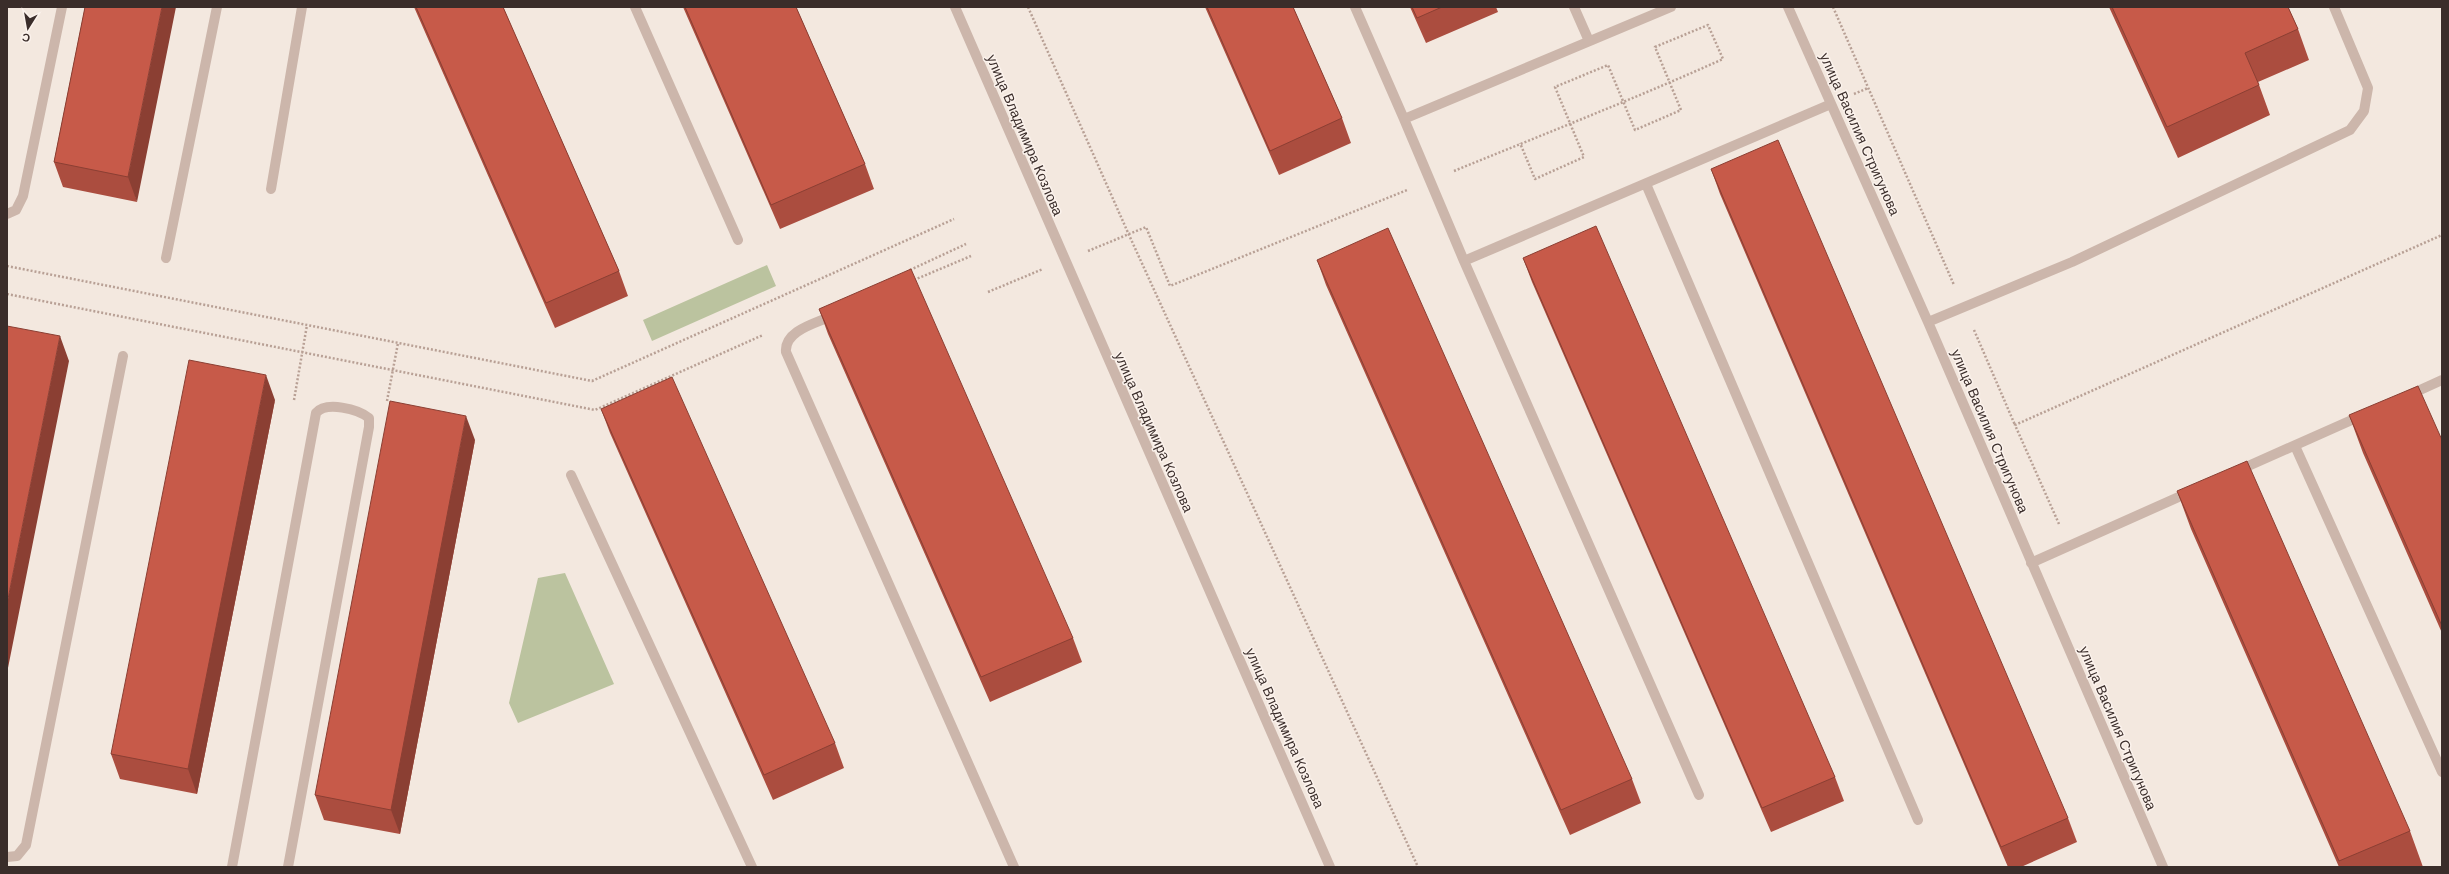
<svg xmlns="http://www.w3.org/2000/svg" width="2449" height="874" font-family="'DM Sans',sans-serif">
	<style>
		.green { fill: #bbc39f }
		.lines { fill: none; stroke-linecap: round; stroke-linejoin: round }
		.path { stroke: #b8a095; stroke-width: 2.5; stroke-dasharray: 2 2; stroke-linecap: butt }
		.minor { stroke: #ccb6ab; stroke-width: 10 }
		.wall { fill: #ab4d3f }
		.shaded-wall { fill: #8b3f33 }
		.building { fill: #c75a49; stroke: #8b3f33 }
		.labels { text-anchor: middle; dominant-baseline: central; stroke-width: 3; stroke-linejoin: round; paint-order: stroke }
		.street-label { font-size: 14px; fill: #3a2d2a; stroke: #fbf2ec }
	</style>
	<rect width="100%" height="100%" fill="#f3e8df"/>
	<!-- green -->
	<path class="green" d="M767,265l9,21 -124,55 -9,-21z
		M565,573l49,111 -96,39 -9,-20 29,-125z"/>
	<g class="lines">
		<!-- path -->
		<path class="path" d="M1028,7l101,228 289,632
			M1833,7l121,278
			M1854,94l14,-6
			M1454,171c90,-37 180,-72 269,-112l-15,-34 -53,22 26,63 -46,20 -27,-65 -53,22 29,70 -49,22 -15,-36
			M1088,251l58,-24 24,59 237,-96
			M7,266l585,115 362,-162
			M910,270l56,-26
			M914,280l57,-24
			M988,292l55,-23
			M7,294l588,116 168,-75
			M1974,330l41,95
			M294,400l13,-75
			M387,401l11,-58
			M2059,524l-44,-99 427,-190"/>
		<!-- minor -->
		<path class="minor" d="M635,7l103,233
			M955,7l375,860
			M1355,7l49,112
			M1574,7l15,34
			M1671,7l-267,112 60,142 367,-157
			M1788,7l140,315 235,545
			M1646,184l272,636
			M271,189l31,-182
			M7,214l9,-4 7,-14 39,-189
			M166,258l51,-251
			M1464,261l235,534
			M834,315c-17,8 -50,15 -48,37l228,515
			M1928,322l144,-60 278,-132 14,-19 4,-23 -34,-81
			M2409,395l33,-15
			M2295,446l147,326
			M2237,471l126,-56
			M571,475l181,392
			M2031,563l161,-72
			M7,857l10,-1 9,-11 97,-489
			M232,867l84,-454c10,-12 42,-4 53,5v9l-81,440"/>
	</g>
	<!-- wall -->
	<path class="wall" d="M85,7l52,195 -74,-15 -9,-25z
		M414,7h89l116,264 9,25 -73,32z
		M683,7h113l69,157 9,25 -94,40z
		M1205,7h88l49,111 9,25 -72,32z
		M1410,7h86l2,5 -72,31z
		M2109,7h179l10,22 11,31 -51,22 12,33 -92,43z
		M1711,169l357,649 9,24 -56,25h-13l-288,-673z
		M1523,258l312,519 9,24 -73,31 -239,-550z
		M1317,260l315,519 9,24 -71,32 -244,-550z
		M819,309l254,329 9,24 -92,40 -162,-368z
		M275,400l-78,394 -77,-15 -9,-25z
		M601,409l234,334 9,25 -71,32 -163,-367z
		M2349,415l93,25v193l-79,-180z
		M475,440l-75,394 -76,-14 -9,-25z
		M2177,491l233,340 13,36h-84l-148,-338z"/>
	<!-- shaded-wall -->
	<path class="shaded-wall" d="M162,7h14l-39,195 -9,-25z
		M60,336l9,25 -62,312v-69z
		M266,375l9,25 -78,394 -9,-25z
		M466,416l9,24 -75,394 -9,-24z"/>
	<!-- building -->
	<path class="building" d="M85,7h77l-34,170 -74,-15z
		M416,7h87l116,264 -73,32z
		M685,7h111l69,157 -94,41z
		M1207,7h86l49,111 -72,33z
		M1412,7h30l-25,11z
		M2112,7h176l10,22 -53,24 14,32 -92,42z
		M1778,140l290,678 -67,29 -290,-678z
		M1596,226l239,551 -73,31 -239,-550z
		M1388,228l244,551 -71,31 -244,-550z
		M911,269l162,369 -92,39 -162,-368z
		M7,326l53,10 -53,268z
		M189,360l77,15 -78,394 -77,-15z
		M672,377l163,366 -71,32 -163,-366z
		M2418,386l24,54v186l-93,-211z
		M390,401l76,15 -75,394 -76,-15z
		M2247,461l163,370 -71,30 -162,-370z"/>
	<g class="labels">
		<!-- street labels -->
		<g class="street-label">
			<text transform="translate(1860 134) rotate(66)">улица Василия Стригунова</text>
			<text transform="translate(1025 135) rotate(67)">улица Владимира Козлова</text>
			<text transform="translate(1990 431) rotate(67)">улица Василия Стригунова</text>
			<text transform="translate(1154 432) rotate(66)">улица Владимира Козлова</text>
			<text transform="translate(1285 728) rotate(66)">улица Владимира Козлова</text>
			<text transform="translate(2118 728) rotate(67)">улица Василия Стригунова</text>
		</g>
	</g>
	<!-- border -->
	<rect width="2449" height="874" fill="none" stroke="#3a2d2a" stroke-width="16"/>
	<!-- north arrow -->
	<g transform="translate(28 28) rotate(191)" stroke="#fbf2ec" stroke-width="3" paint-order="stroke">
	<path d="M0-3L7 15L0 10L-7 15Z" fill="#3a2d2a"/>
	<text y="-6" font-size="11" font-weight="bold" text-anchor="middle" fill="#3a2d2a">С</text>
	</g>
</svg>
